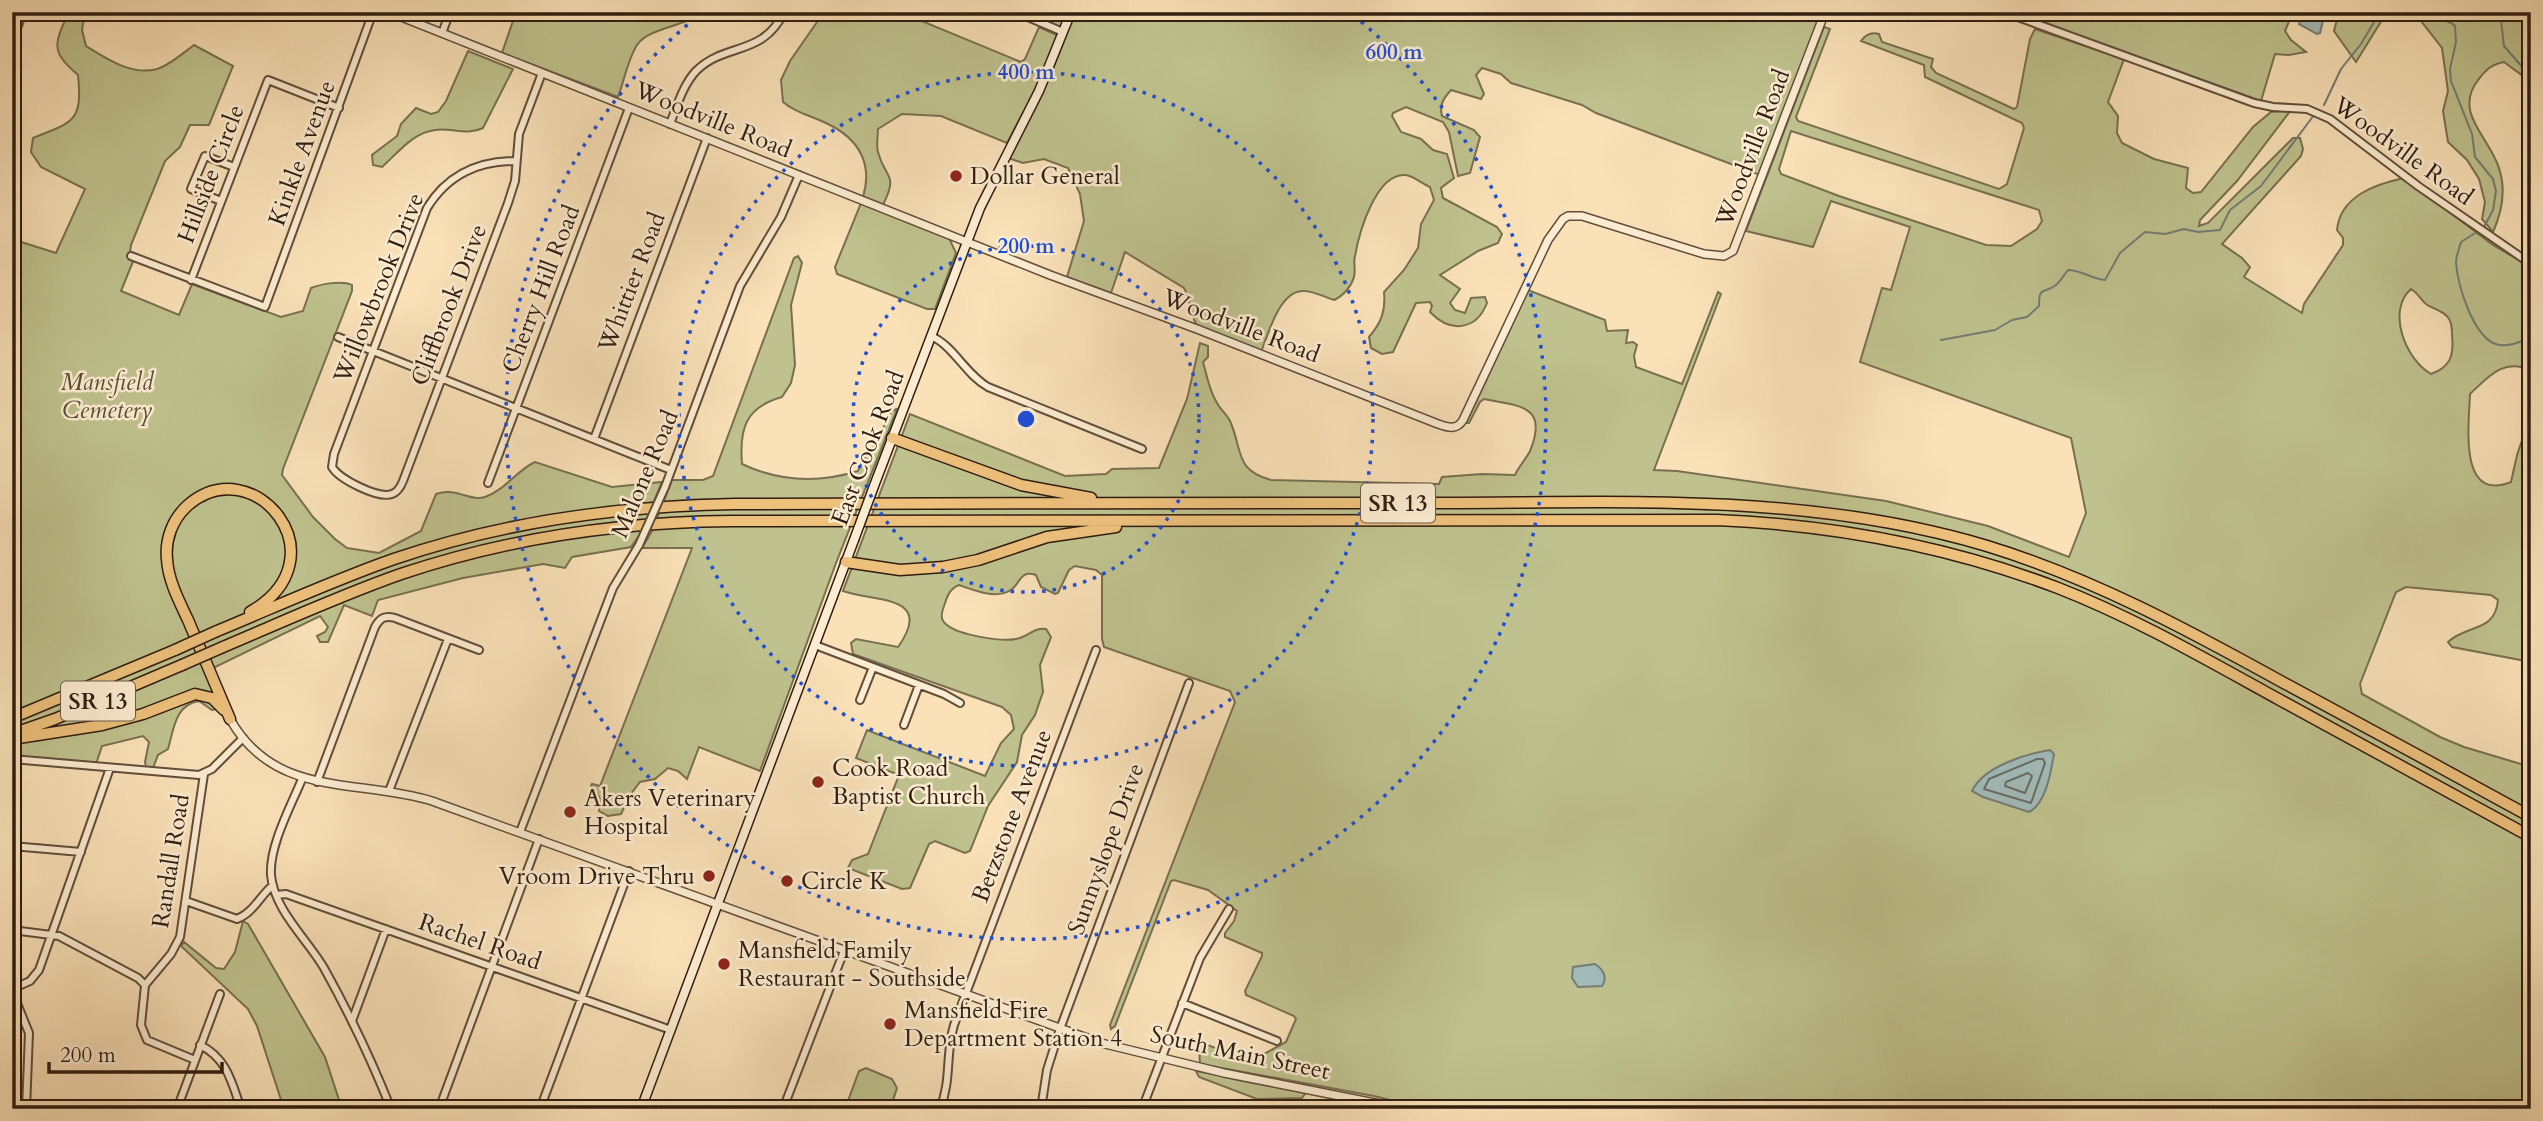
<svg xmlns="http://www.w3.org/2000/svg" width="2543" height="1121" font-family="Cardo,serif">
	<style>
		.green { fill: #bfc28e; stroke: #787050; stroke-width: 2; fill-rule: evenodd }
		.water { fill: #a1bbb8; stroke: #747c75; stroke-width: 2 }
		.lines { fill: none; stroke-linecap: round; stroke-linejoin: round }
		.shore { stroke: #686c64; stroke-width: 2 }
		.stream { stroke: #747c75; stroke-width: 2 }
		.minor-casing { stroke: #624e3b; stroke-width: 10 }
		.tertiary-casing { stroke: #624e3b; stroke-width: 10 }
		.secondary-casing { stroke: #301d11; stroke-width: 11 }
		.trunk-casing { stroke: #301d11; stroke-width: 13 }
		.minor { stroke: #fcecd1; stroke-width: 6 }
		.tertiary { stroke: #fcecd1; stroke-width: 7 }
		.secondary { stroke: #fcecd1; stroke-width: 8 }
		.trunk { stroke: #edc07c; stroke-width: 10 }
		.minor-bridge-casing { stroke: #624e3b; stroke-width: 10; stroke-linecap: butt }
		.secondary-bridge-casing { stroke: #301d11; stroke-width: 11; stroke-linecap: butt }
		.trunk-bridge-casing { stroke: #301d11; stroke-width: 13; stroke-linecap: butt }
		.minor-bridge { stroke: #fcecd1; stroke-width: 6 }
		.secondary-bridge { stroke: #fcecd1; stroke-width: 8 }
		.trunk-bridge { stroke: #edc07c; stroke-width: 10 }
		.ring { fill: none; stroke: #1d4ed8; stroke-width: 3.5; stroke-dasharray: 3.5 7 }
		.poi-dot { fill: #8f2418; stroke: #fcecd1; stroke-width: 2.5 }
		.labels { text-anchor: middle; dominant-baseline: central; stroke-width: 5; stroke-linejoin: round; paint-order: stroke }
		.shield { fill: #fcecd1; stroke: #6d5b4b; stroke-width: 2 }
		.shield-label { font-size: 23px; font-weight: bold; fill: #301d11 }
		.street-label { font-size: 24px; fill: #301d11; stroke: #fcecd1 }
		.poi-label { font-size: 24px; fill: #301d11; stroke: #fcecd1; text-anchor: start }
		.park-label { font-size: 24px; font-style: italic; fill: #5b4f36; stroke: #fcecd1 }
		.centre { fill: #1d4ed8; stroke: #fcecd1; stroke-width: 3.5 }
		.ring-label { font-size: 21px; text-anchor: middle; font-weight: bold; fill: #1d4ed8; stroke: #fcecd1; stroke-width: 5; stroke-linejoin: round; paint-order: stroke }
	</style>
	<rect width="100%" height="100%" fill="#fae1b8"/>
	<filter id="stains"><feTurbulence type="fractalNoise" baseFrequency=".00286" numOctaves="4"/><feColorMatrix values="0 0 0 0 .2 0 0 0 0 .09 0 0 0 0 .02 0 0 0 .5 -.17"/></filter>
	<radialGradient id="worn" r=".72"><stop offset=".6" stop-color="#630" stop-opacity="0"/><stop offset="1" stop-color="#630" stop-opacity=".3"/></radialGradient>
	<!-- green -->
	<path class="green" d="M69,12h16l-3,18 4,16c21,13 46,30 71,23 13,-4 26,-16 37,-24l39,21 -24,59h-19l-10,22 -15,14 -34,84 -1,7 4,7 -13,32 58,24 13,-31 89,33 22,-6 8,-23c10,-4 32,-8 41,-3v6l-69,178 -1,6 31,42 22,22 12,9 32,5 42,-22 15,-37c21,-7 34,8 49,3 20,-7 31,-26 50,-35l77,25 50,-5 -21,51 -10,14 -59,10 -7,11 -22,-4 -80,14 -85,22 -6,16 -28,-11 -16,37h-8l-3,-6 8,-4 3,-5 -8,-11 -107,52 4,41 -5,1 -13,-9c-24,4 -25,27 -31,48l-10,6 -5,13 -7,-1 -1,-5 4,-20 -6,-6 -41,10 -6,18 -84,-8v-510l3,1 3,-6 38,12 29,-64 -44,-22 -10,-15 2,-14c39,-16 50,-15 45,-63 -28,-24 -24,-31 -9,-63z
		M516,12h190c-18,13 -58,16 -69,33 -9,14 -13,36 -19,52l-116,-44z
		M824,12h76l121,50 4,-3 14,-32 20,9 -23,52 -29,55 -66,-27 -39,-2 -24,15c0,7 -2,17 0,23 7,28 21,20 5,53l-20,-8c10,-33 -4,-58 -35,-73 -15,-8 -31,-10 -45,-22l-2,-22 9,-19z
		M1045,12h22l-6,16 -19,-8z
		M1075,12h741l3,3 3,-3 -62,163 -164,-62 -14,-8 -71,-22 -10,-9 -19,-6 -6,7 8,19 -3,5 -30,-9c-7,8 -12,14 -9,26l32,14 6,7 -10,36 -12,3 -9,-44 -6,-10 -37,-15 -13,6 -1,3 9,16 20,7 12,11 14,4 7,24 -13,10 2,10 54,29 5,7 -4,9 -20,8 -38,24 20,14 -10,14 5,7 10,3 6,-15 14,-1 2,6c-11,28 -37,30 -57,9l2,-6 -2,-4 -14,1 -23,49 -11,2 -11,-6 -2,-11c12,-14 17,-26 15,-45l20,-22 14,-22 3,-24 13,-24 -4,-13c-7,-3 -17,-11 -24,-12 -30,-3 -47,58 -51,81 -2,7 1,14 -1,21 -3,10 -11,19 -20,23 -10,-3 -22,-10 -32,-9 -23,1 -34,44 -41,61l-63,-25c-8,-10 -7,-27 -14,-39l-59,-36 -14,41 -44,-16 17,-56 -4,-27 -12,-26 -24,-9 -21,4 -15,-5 41,-79z
		M2012,12h281l-8,19 6,9 15,12 -17,3 -14,-1 -14,47z
		M2339,12h48l-31,50 -22,-31z
		M2414,12h117v70l-27,-20c-14,3 -17,7 -26,18 -25,33 11,56 21,88 7,21 3,44 -6,64l-11,-13 3,-17 -6,-23 -12,-19 -19,-18 -5,-31 5,-20 -6,-43z
		M1824,27l6,2 -34,88 2,4 201,68 8,-5 17,-56 -2,-5 -97,-46 -1,-12 -63,-24c5,-7 11,-9 18,-7l3,8 51,17 -2,8 5,6 78,36 3,-2 13,-68 5,-10 89,30 -16,43 10,14 -1,17 5,10 32,16 34,9 -2,20 7,5 8,-1 52,-65 18,-15 20,-2 -54,71 -37,39 -1,6 9,-3 85,-85h7l3,11 -2,7 -79,88 20,14 8,9 -6,10 58,36 2,-9 39,-59v-7l-6,-8c3,-34 39,-46 67,-52l89,67 38,22v103c-28,-12 -42,6 -61,24 -1,30 -12,109 41,88l6,-27 14,-41v248l-79,-15 -4,-5c19,-18 47,-9 50,-42l-7,-5 -85,-8 -10,5 -36,92 2,10 78,43 24,10 67,20v342h-1105l-52,-13 -174,-32 -1,-17 6,-3 51,19 8,-9 22,-12 10,-23 -2,-3 -48,-21 -1,-4 17,-35v-3l-37,-16v-4l9,-12 3,-10 -29,-21 -34,-10 -3,1 -56,145 -4,3 -1,-4 125,-323 -5,-11 -126,-44 -2,-8v-64l-6,-5 -21,-4 -6,4 -11,23 -3,1 -14,-7 -5,-12c-17,-6 -15,10 -27,16 -14,8 -36,-1 -50,-6 -10,4 -12,12 -15,21 -3,8 -4,14 3,19 12,10 54,17 69,14 12,-2 18,-12 30,-10l5,8 -11,28 3,27 -8,23 -13,20 -5,27 -29,44 -18,45 -5,2 -30,-12 -6,3 -19,44 -8,1 -54,-21 4,-8 16,-6 31,-79 -43,-17 11,-28 118,46 16,-33 13,-14 -3,-14 -9,-8 -149,-53 -2,-11 5,-4 42,8c38,-53 -26,-45 -55,-56l67,-177 155,62 41,-2 6,-5 47,-1 28,-69 13,-56 8,3v11l-5,5c4,14 6,28 14,41 4,7 10,12 13,18 13,29 4,49 41,59l168,4 3,-7 40,-3 33,1c4,-9 11,-16 15,-24 19,-46 -11,-45 -46,-52l-4,3 -11,21h-3l62,-133 77,30 2,11 21,-1 -2,13 7,-1 4,3 -3,11 2,11 46,17 36,-92 3,2 -67,176 23,1 209,30 102,25 81,31 17,-44 -15,-75 -211,-76 22,-74 9,2 19,-63 -79,-26 -18,46 -67,-16zM1791,131l248,79 3,11 -5,8 -26,17 -25,-1 -147,-49 -58,-22 -2,-5zM2411,289c7,4 9,10 15,15 8,6 18,6 23,15 3,4 3,11 3,16 2,20 -1,32 -21,39 -25,-14 -45,-63 -20,-85z
		M468,51l45,18 -30,59c-16,8 -32,-1 -48,2 -23,3 -37,23 -53,37l-9,-2 -1,-10 25,-19 4,-12 15,-16 15,6 7,-2 8,-11z
		M861,203l88,35 7,15 -21,56h-8l-90,-35 -2,-7z
		M798,256l4,7 -11,42 4,60 -4,18 -9,14c-36,10 -43,31 -40,67 38,18 77,19 116,7l10,-20 7,-5 16,-35 6,-2 -61,154 -76,208 -61,-24 -12,32 -9,-8 -10,-3 -13,11 -15,3 -10,13 -9,19 -13,2 -9,-5c2,-16 2,-12 -8,-25l1,-2 8,2 92,-238h-50l10,-17 20,-51h31l10,-4 81,-218z
		M243,921l5,3 77,133 17,52h-58l-27,-83 -9,-17 -67,-63 3,-4 32,26 8,1 11,-17z
		M866,1068l26,11 5,9 -7,21h-45l14,-38z
		M1196,1071l111,20 -5,7 -45,1 -58,-22z"/>
	<!-- water -->
	<path class="water" d="M2303,12h22l-5,21 -3,1 -18,-10z
		M2050,750l4,4c-3,17 -8,50 -25,58l-46,-15 -11,-6c11,-24 53,-37 78,-41z
		M1595,964c8,5 13,14 7,22l-24,1 -6,-9 1,-11z"/>
	<g class="lines">
		<!-- shore -->
		<path class="shore" d="M2037,759h6l2,4 -14,40 -47,-14 5,-10z
			M2028,773l4,3 -7,17 -20,-7 1,-4z"/>
		<!-- stream -->
		<path class="stream" d="M2422,12c9,10 23,4 33,14l1,16 -6,27 1,12 21,53 3,23 18,22 3,12 -3,19 -9,17
			M2500,12l4,34 27,31
			M2324,105l17,-36 20,-25 19,-32
			M2480,230l-19,12c-2,7 -5,14 -5,21 2,23 16,69 37,80 12,6 27,-1 38,-6
			M1941,340l54,-10 17,-10 15,-3 12,-11c0,-21 4,-11 17,-21 4,-3 8,-10 12,-15 13,0 24,9 37,10l15,-27 25,-21 20,2 19,-5 14,3 22,-2 10,-20 31,-24 53,-71"/>
		<!-- minor casing -->
		<g class="minor-casing">
			<path id="minor" d="M1016,12l47,20
				M2004,12l250,91 19,4 34,2 23,10 88,67 113,78
				M442,33l8,-21
				M12,42l11,-30
				M670,124c7,-18 13,-39 26,-53 29,-29 67,-14 88,-59
				M516,161c-38,0 -68,13 -89,47l-93,246 -2,13c7,12 46,32 60,27 6,-2 9,-8 11,-13l105,-278 7,-22 4,-47 23,-61
				M221,201l-30,-12 14,-33 29,11
				M12,246h3
				M131,256l134,51 108,-295
				M191,280l77,-200 71,28
				M931,336c23,10 34,38 57,51l154,62
				M338,337l333,133
				M594,439l113,-301
				M488,483l141,-375
				M665,487l75,-201 41,-69 18,-42
				M815,645l129,49 16,9
				M860,700l13,-33
				M904,725l15,-40
				M12,759l187,16 13,-6 31,-31
				M302,779c-11,27 -33,67 -31,96 3,35 36,64 53,93 25,45 48,93 67,141
				M317,782l58,-155c5,-9 10,-12 20,-9l84,32
				M389,791l59,-152
				M520,832l93,-244 26,-43
				M12,846l69,6
				M276,895l10,-1 385,136
				M186,901l51,18c16,-6 23,-23 36,-34
				M12,930l47,6 79,42 7,7 -4,40 6,15 48,20
				M145,985l26,-31 9,-17 24,-163
				M12,989l18,-8 9,-11 71,-202
				M12,991l17,42 -3,76
				M1182,1003l95,38
				M352,1021l34,-92
				M200,1045c27,13 32,38 41,64
				M177,1109l43,-115
				M439,1109l100,-270
				M540,1109l89,-238
				M783,1109l61,-158
				M940,1109c12,-31 5,-54 14,-84l142,-375
				M1041,1109l6,-39 13,-41 129,-346
				M1142,1109l58,-151 29,-49"/>
		</g>
		<!-- tertiary casing -->
		<g class="tertiary-casing">
			<path id="tertiary" d="M389,12l661,263 147,54 241,95c11,4 19,6 25,-4l85,-180 15,-21 5,-3h14l122,38 20,2 9,-5 92,-239
				M230,719c45,80 127,59 202,82l669,242 123,30 181,36"/>
		</g>
		<!-- secondary casing -->
		<g class="secondary-casing">
			<path id="secondary" d="M874,486l106,-278 59,-117 32,-79
				M641,1109l213,-569"/>
		</g>
		<!-- trunk casing -->
		<g class="trunk-casing">
			<path id="trunk" d="M892,438l129,47 70,13
				M846,562l54,8 43,-3 35,-7 69,-23 69,-10
				M217,631c58,-24 117,-51 177,-72 111,-38 225,-53 341,-55 234,-1 469,-1 703,-1 184,0 370,-11 549,43 105,32 201,84 297,137 82,44 165,89 247,134
				M223,647c59,-25 118,-52 178,-73 107,-36 219,-52 331,-53l985,-1c117,5 231,26 341,68 77,30 149,72 222,112 83,46 167,91 251,137
				M12,718l163,-68
				M230,719c-14,-33 -28,-66 -42,-99 -9,-19 -20,-40 -21,-61 -2,-19 5,-39 20,-53 66,-59 158,52 63,106
				M12,734l43,-15 127,-54
				M12,739l90,-14 41,-11 52,-20 17,4 12,12"/>
		</g>
		<!-- minor -->
		<use href="#minor" class="minor"/>
		<!-- tertiary -->
		<use href="#tertiary" class="tertiary"/>
		<!-- secondary -->
		<use href="#secondary" class="secondary"/>
		<!-- trunk -->
		<use href="#trunk" class="trunk"/>
		<!-- minor-bridge casing -->
		<g class="minor-bridge-casing">
			<path id="minor-bridge" d="M639,545l26,-58"/>
		</g>
		<!-- secondary-bridge casing -->
		<g class="secondary-bridge-casing">
			<path id="secondary-bridge" d="M854,540l20,-54"/>
		</g>
		<!-- trunk-bridge casing -->
		<g class="trunk-bridge-casing">
			<path id="trunk-bridge" d="M175,650l42,-19
				M182,665l41,-18"/>
		</g>
		<!-- minor-bridge -->
		<use href="#minor-bridge" class="minor-bridge"/>
		<!-- secondary-bridge -->
		<use href="#secondary-bridge" class="secondary-bridge"/>
		<!-- trunk-bridge -->
		<use href="#trunk-bridge" class="trunk-bridge"/>
	</g>
	<!-- distance rings -->
	<g class="ring">
		<circle cx="1026" cy="419" r="173"/>
		<circle cx="1026" cy="419" r="347"/>
		<path d="M1353 15A520 520 0 1 1 699 15"/>
	</g>
	<!-- markers -->
	<g class="poi-dot">
		<circle cx="956" cy="176" r="7"/>
		<circle cx="818" cy="782" r="7"/>
		<circle cx="570" cy="812" r="7"/>
		<circle cx="709" cy="876" r="7"/>
		<circle cx="787" cy="881" r="7"/>
		<circle cx="724" cy="964" r="7"/>
		<circle cx="890" cy="1024" r="7"/>
	</g>
	<g class="labels">
		<!-- shield labels -->
		<g class="shield">
			<rect x="1361" y="483.5" width="74" height="39" rx="5"/>
			<rect x="61" y="681.5" width="74" height="39" rx="5"/>
		</g>
		<g class="shield-label">
			<text x="1398" y="503">SR 13</text>
			<text x="98" y="701">SR 13</text>
		</g>
		<!-- street labels -->
		<g class="street-label">
			<text transform="translate(713 120) rotate(22)">Woodville Road</text>
			<text transform="translate(1753 148) rotate(-69)">Woodville Road</text>
			<text transform="translate(2403 151) rotate(36)">Woodville Road</text>
			<text transform="translate(302 153) rotate(-70)">Kinkle Avenue</text>
			<text transform="translate(211 174) rotate(-69)">Hillside Circle</text>
			<text transform="translate(632 282) rotate(-69)">Whittier Road</text>
			<text transform="translate(379 288) rotate(-68)">Willowbrook Drive</text>
			<text transform="translate(541 289) rotate(-69)">Cherry Hill Road</text>
			<text transform="translate(449 305) rotate(-69)">Cliffbrook Drive</text>
			<text transform="translate(1241 326) rotate(21)">Woodville Road</text>
			<text transform="translate(868 448) rotate(-69)">East Cook Road</text>
			<text transform="translate(645 474) rotate(-67)">Malone Road</text>
			<text transform="translate(1012 816) rotate(-69)">Betzstone Avenue</text>
			<text transform="translate(1106 849) rotate(-70)">Sunnyslope Drive</text>
			<text transform="translate(171 861) rotate(-81)">Randall Road</text>
			<text transform="translate(480 942) rotate(19)">Rachel Road</text>
			<text transform="translate(1240 1053) rotate(12)">South Main Street</text>
		</g>
		<!-- poi labels -->
		<g class="poi-label">
			<text x="970" y="176">Dollar General</text>
			<text x="832" y="768">Cook Road<tspan x="832" dy="28">Baptist Church</tspan></text>
			<text x="584" y="798">Akers Veterinary<tspan x="584" dy="28">Hospital</tspan></text>
			<text x="695" y="876" text-anchor="end">Vroom Drive Thru</text>
			<text x="801" y="881">Circle K</text>
			<text x="738" y="950">Mansfield Family<tspan x="738" dy="28">Restaurant - Southside</tspan></text>
			<text x="904" y="1010">Mansfield Fire<tspan x="904" dy="28">Department Station 4</tspan></text>
		</g>
		<!-- park labels -->
		<g class="park-label">
			<text x="107" y="382">Mansfield<tspan x="107" dy="28">Cemetery</tspan></text>
		</g>
	</g>
	<circle cx="1026" cy="419" r="10" class="centre"/>
	<g class="ring-label">
		<text x="1394" y="59">600 m</text>
		<text x="1026" y="79">400 m</text>
		<text x="1026" y="253">200 m</text>
	</g>
	<!-- margin -->
	<rect width="2543" height="1121" fill="none" stroke="#fae1b8" stroke-width="42"/>
	<rect x="14" y="14" width="2515" height="1093" fill="none" stroke="#301d11" stroke-width="3.5"/>
	<rect x="21" y="21" width="2501" height="1079" fill="none" stroke="#301d11" stroke-width="2"/>
	<!-- scale -->
	<path d="M49 1062v10h173v-10" fill="none" stroke="#301d11" stroke-width="3.5"/>
	<text x="60" y="1062" font-size="21" fill="#301d11" stroke="#fcecd1" stroke-width="5" paint-order="stroke">200 m</text>
	<rect width="100%" height="100%" filter="url(#stains)"/>
	<rect width="100%" height="100%" fill="url(#worn)"/>
</svg>
